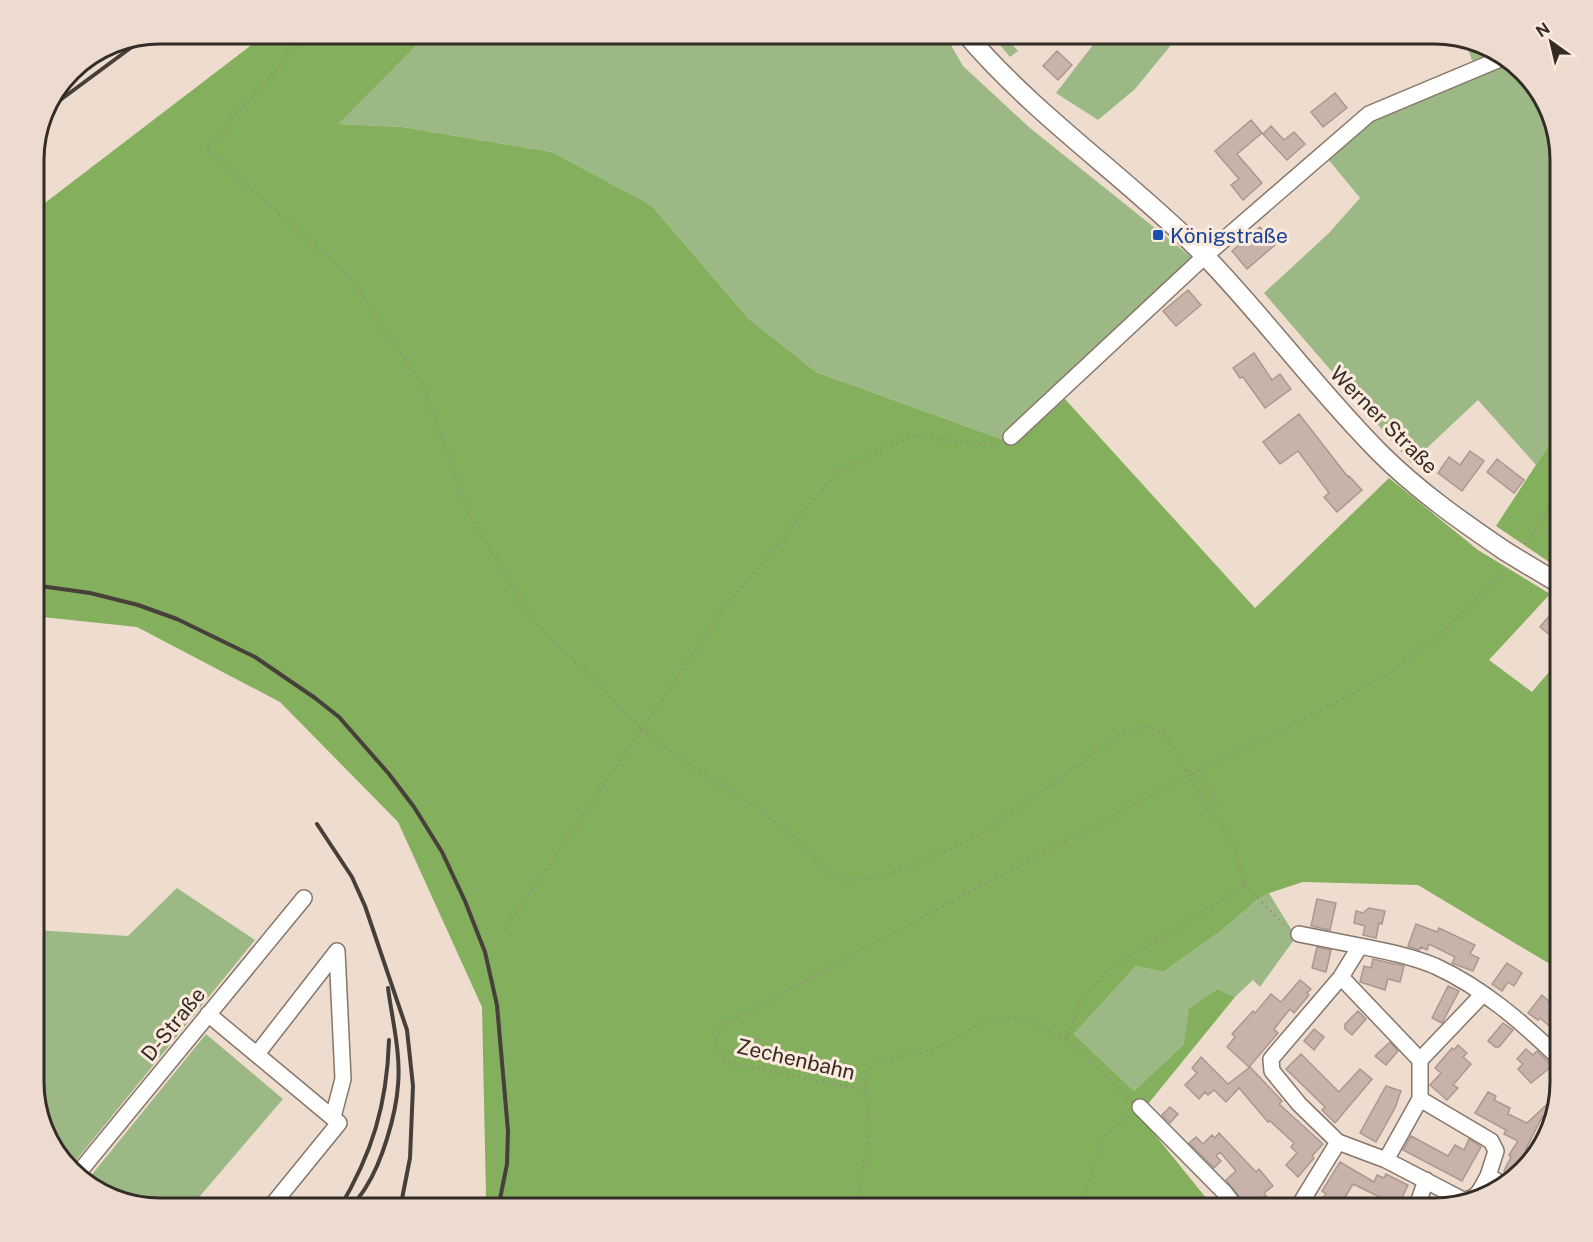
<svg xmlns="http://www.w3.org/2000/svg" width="1593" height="1242" font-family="'Public Sans',sans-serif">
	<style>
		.green { fill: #9cb985 }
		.forest { fill: #84af5d }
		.building { fill: #c8b3ab; stroke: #ab978f; stroke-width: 1.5 }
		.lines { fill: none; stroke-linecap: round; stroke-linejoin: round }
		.minor-casing { stroke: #867669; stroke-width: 18 }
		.major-casing { stroke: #867669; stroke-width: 21 }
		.path { stroke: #968a80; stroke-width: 2; stroke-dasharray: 1.5 4.5; stroke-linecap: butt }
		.minor { stroke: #fff; stroke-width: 15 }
		.major { stroke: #fff; stroke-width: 18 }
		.rail { stroke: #473f39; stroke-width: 4 }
		.major-bridge-casing { stroke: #867669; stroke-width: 21; stroke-linecap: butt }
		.path-bridge { stroke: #968a80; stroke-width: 2; stroke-dasharray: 1.5 4.5; stroke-linecap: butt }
		.major-bridge { stroke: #fff; stroke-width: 18 }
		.transit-dot { fill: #1a4fb4; stroke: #fceadc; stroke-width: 2 }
		.labels { text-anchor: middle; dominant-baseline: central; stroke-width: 6; stroke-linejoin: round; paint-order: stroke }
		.transit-label { font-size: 21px; fill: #164399; stroke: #fceadc; text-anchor: start }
		.street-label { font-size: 21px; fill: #332c27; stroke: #fceadc }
		.rim { fill: none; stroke: #332c27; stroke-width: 3 }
	</style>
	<rect width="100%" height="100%" fill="#eeddcf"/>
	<!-- green -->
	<path class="green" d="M429,33h515l19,33 67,62 170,136 -66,68 -119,112 -199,-72 -67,-53 -98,-114 -99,-53 -149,-25 -66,-3z
		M990,33h12l16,18 -8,6z
		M1102,33h79l-46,56 -37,31 -42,-27z
		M1465,38l10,2 21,12 -24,9z
		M1511,61l6,3 30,40 13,55v269l-24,37 -58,-65 -67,63 -147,-170 65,-60 31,-35 -32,-39 39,-36z
		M177,888l78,52 -186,229 -23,-30 -13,-48v-158l3,-3 92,6z
		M1269,893l27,44 -36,50 -7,-7 -18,17 -17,-8 -34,55 -50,47 -60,-57 62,-68 27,6 58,-41 36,-31z
		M206,1034l77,65 -94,110h-30l-48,-9 -26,-17z"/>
	<!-- forest -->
	<path class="forest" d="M267,33h162l-91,91 65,3 149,25 99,53 98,114 67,53 199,72 50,-45 190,209 134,-130 89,72 72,44 -61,66 43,32 28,-33v311l-142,-85 -115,-3 -34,11 -12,7 -36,31 -58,41 -27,-6 -62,68 60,57 50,-47 5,-35 29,-20 17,8 -96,118 76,94h-734l5,-13 -4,-189 -84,-185 -118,-120 -143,-75 -104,-11v-404z
		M1560,428v136l-2,4 -62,-42z"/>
	<!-- building -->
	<path class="building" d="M1057,51l15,14 -14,15 -15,-14z
		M1335,93l12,15 -24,19 -12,-15z
		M1251,120l11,13 -25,21 25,29 -19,17 -12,-15 8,-6 -24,-28z
		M1271,126l13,14 10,-8 11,12 -18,16 -24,-26z
		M1260,227l15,18 -28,24 -15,-18z
		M1188,290l13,15 -25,21 -13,-15z
		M1254,353l18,27 8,-6 11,15 -26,19 -22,-31 -3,1 -7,-10z
		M1299,414l49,63 1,-1 13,14 -25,22 -13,-15 5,-4 -31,-42 -18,13 -17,-22z
		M1470,451l14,10 -22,30 -24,-18 11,-16 11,8z
		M1497,459l27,21 -10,13 -27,-21z
		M1560,603v22l-9,11 -11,-9z
		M1317,899l19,4 -6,27 -19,-4z
		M1369,908l16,3 -3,13 -3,-1 -3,15 -13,-3 2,-9 -11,-3 2,-12 7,2z
		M1416,924l21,8 2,-4 36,17 -5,9 9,4 -6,13 -21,-8 3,-6 -26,-13 -2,6 -6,-3 -2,3 -11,-4z
		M1317,947l14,3 -5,22 -14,-4z
		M1373,959l31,7 -4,16 -12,-3 -3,11 -25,-8 4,-16 7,2z
		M1507,963l15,10 -8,13 -6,-4 -6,9 -10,-7z
		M1300,980l11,9 -4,4 2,2 -15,18 -4,-4 -16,20 4,4 -29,34 -22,-20 8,-10 -3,-3 21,-23 2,2 16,-19 10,8z
		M1448,986l11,5 -17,32 -10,-5z
		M1542,995l18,16v24l-20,-17 -2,2 -10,-7z
		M1358,1011l8,8 -14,16 -7,-6v-5z
		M1503,1023l10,7 -14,17h-4l-7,-6z
		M1314,1029l10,8 -10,13 -10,-9z
		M1390,1042l8,9 -12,14 -11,-9z
		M1458,1045l9,8 -4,4 8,7 -18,21 5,3 -11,12 -17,-15 11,-12 -6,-5 17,-20 2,2z
		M1526,1049l7,6 4,-4 15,15 -21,17 -13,-14 5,-5 -6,-5z
		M1301,1054l38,38 21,-23 12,10 -37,44 -13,-13 3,-3 -39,-38z
		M1201,1057l27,27 22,-17 32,34 -3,3 44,40 -11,12 2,2 -16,19 -12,-12 11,-12 -6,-6 3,-4 -24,-22 -2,1 -29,-34 -13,14 -12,-12 -6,5 -3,-3 -6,7 -14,-14 12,-12 -5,-5z
		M1386,1086l15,5 -6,17 -19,34 -16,-9z
		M1488,1092l8,4 -2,4 16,8 -2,6 19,9 31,-29 -5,22 -5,6 -6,-5 -16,32 8,4 -8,15 -9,7 -13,-4 7,-14 -2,-2 9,-14 -14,-7 2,-4 -31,-17z
		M1170,1107l8,7 -8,9 -8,-8z
		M1219,1133l37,39 3,-3 14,17 -9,7 12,16h-27l-23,-29 10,-9 -16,-19 -4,4 5,5 -7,7 -25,-25 7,-6 7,7 9,-9 3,3z
		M1411,1136l37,20 7,-11 9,5 5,-11 12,8 -19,34 -59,-31z
		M1340,1162l34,20 3,-7 7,3 2,-4 22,11 -10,21 -45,-22 -15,25h-24l12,-15 -4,-3z"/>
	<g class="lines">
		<!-- minor casing -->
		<g class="minor-casing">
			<path id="minor" d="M1011,437l194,-181 164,-142 136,-57
				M1299,934l61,12
				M1341,977l79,83
				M208,1014l131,109 -70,86
				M257,1054l80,-103 6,128 -10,38
				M1420,1099l71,42 5,10 -8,25
				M1140,1107l85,86 12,16
				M1386,1160l34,-61v-39l63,-66
				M75,1177l229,-279
				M1504,1185l-16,-9c-7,12 -11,26 -27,23l-75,-39 -48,-18 -39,-38 -27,-33 -1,-12 70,-82 19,-31c25,5 51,10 75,20 48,22 88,57 125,93
				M1297,1209l41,-67
				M1416,1209l10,-29"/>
		</g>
		<!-- major casing -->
		<g class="major-casing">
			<path id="major" d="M965,33c71,84 163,145 240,223 61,63 113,135 175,197 38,38 81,68 125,98
				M1528,565l32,19"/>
		</g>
		<!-- path -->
		<path class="path" d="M308,33l-102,116 142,126 76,112 44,125 64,108 110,109 -139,203
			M998,446l-86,-10 -73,34 -120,145 -77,114 29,23 87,57 45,35 25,29 21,8 32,-5 35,-12 60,-27 99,-69 28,-23 21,-13 22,-5 17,6 12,15
			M1525,544l35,-52
			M1199,770l18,33 -10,6
			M1245,885l42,43
			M1066,1038l63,59
			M865,1090l-137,-27c-14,-16 -16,-21 -4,-39 149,-80 298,-160 446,-239 71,-38 146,-69 215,-110 46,-28 84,-67 119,-106
			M856,1209l14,-87 -5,-32 2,-18 11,-12 44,-7 24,-9 34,-20 24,-7 23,4 39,17 18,-41 20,-24 141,-88c-4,-19 -9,-37 -20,-53 -9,-12 -18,-22 -25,-35
			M1079,1209l27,-75 22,-17"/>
		<!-- minor -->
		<use href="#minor" class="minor"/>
		<!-- major -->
		<use href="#major" class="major"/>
		<!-- rail -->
		<path class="rail" d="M59,86l63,-46
			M44,112l104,-77
			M33,585l57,8 48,12 39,14 78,38 60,41 24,19 50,57 25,33 28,45 23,49 20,51 12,53 11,126 -1,33 -9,45
			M317,824l35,53 13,29 42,124 6,56 -3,72 -10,51
			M339,1209c33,-55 48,-104 50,-169
			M350,1209c5,-7 12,-15 16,-22 16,-25 30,-72 32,-102 3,-32 -6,-66 -10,-97"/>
		<!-- major-bridge casing -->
		<g class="major-bridge-casing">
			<path id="major-bridge" d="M1505,551l23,14"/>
		</g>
		<!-- path-bridge -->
		<path class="path-bridge" d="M1175,748l25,49"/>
		<!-- major-bridge -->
		<use href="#major-bridge" class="major-bridge"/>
	</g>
	<!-- markers -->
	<rect class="transit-dot" x="1152" y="229" width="12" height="12" rx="3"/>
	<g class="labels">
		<!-- transit labels -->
		<g class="transit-label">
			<text x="1170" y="235">Königstraße</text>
		</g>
		<!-- street labels -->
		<g class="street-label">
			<text transform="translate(1384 420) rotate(45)">Werner Straße</text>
			<text transform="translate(173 1024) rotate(-51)">D-Straße</text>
			<text transform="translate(796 1059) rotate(13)">Zechenbahn</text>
		</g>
	</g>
	<!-- crop -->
	<path d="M0 0H1593V1242H0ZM160 44H1434A116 116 0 0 1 1550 160V1082A116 116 0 0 1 1434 1198H160A116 116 0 0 1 44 1082V160A116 116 0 0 1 160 44Z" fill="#ecdbce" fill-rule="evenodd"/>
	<path class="rim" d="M160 44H1434A116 116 0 0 1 1550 160V1082A116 116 0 0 1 1434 1198H160A116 116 0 0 1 44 1082V160A116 116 0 0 1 160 44Z"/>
	<!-- north arrow -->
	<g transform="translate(1551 42) rotate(326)" stroke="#fceadc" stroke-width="4.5" paint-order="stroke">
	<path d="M0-4.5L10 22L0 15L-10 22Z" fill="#332c27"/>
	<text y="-9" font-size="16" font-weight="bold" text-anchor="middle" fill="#332c27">N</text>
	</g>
</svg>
